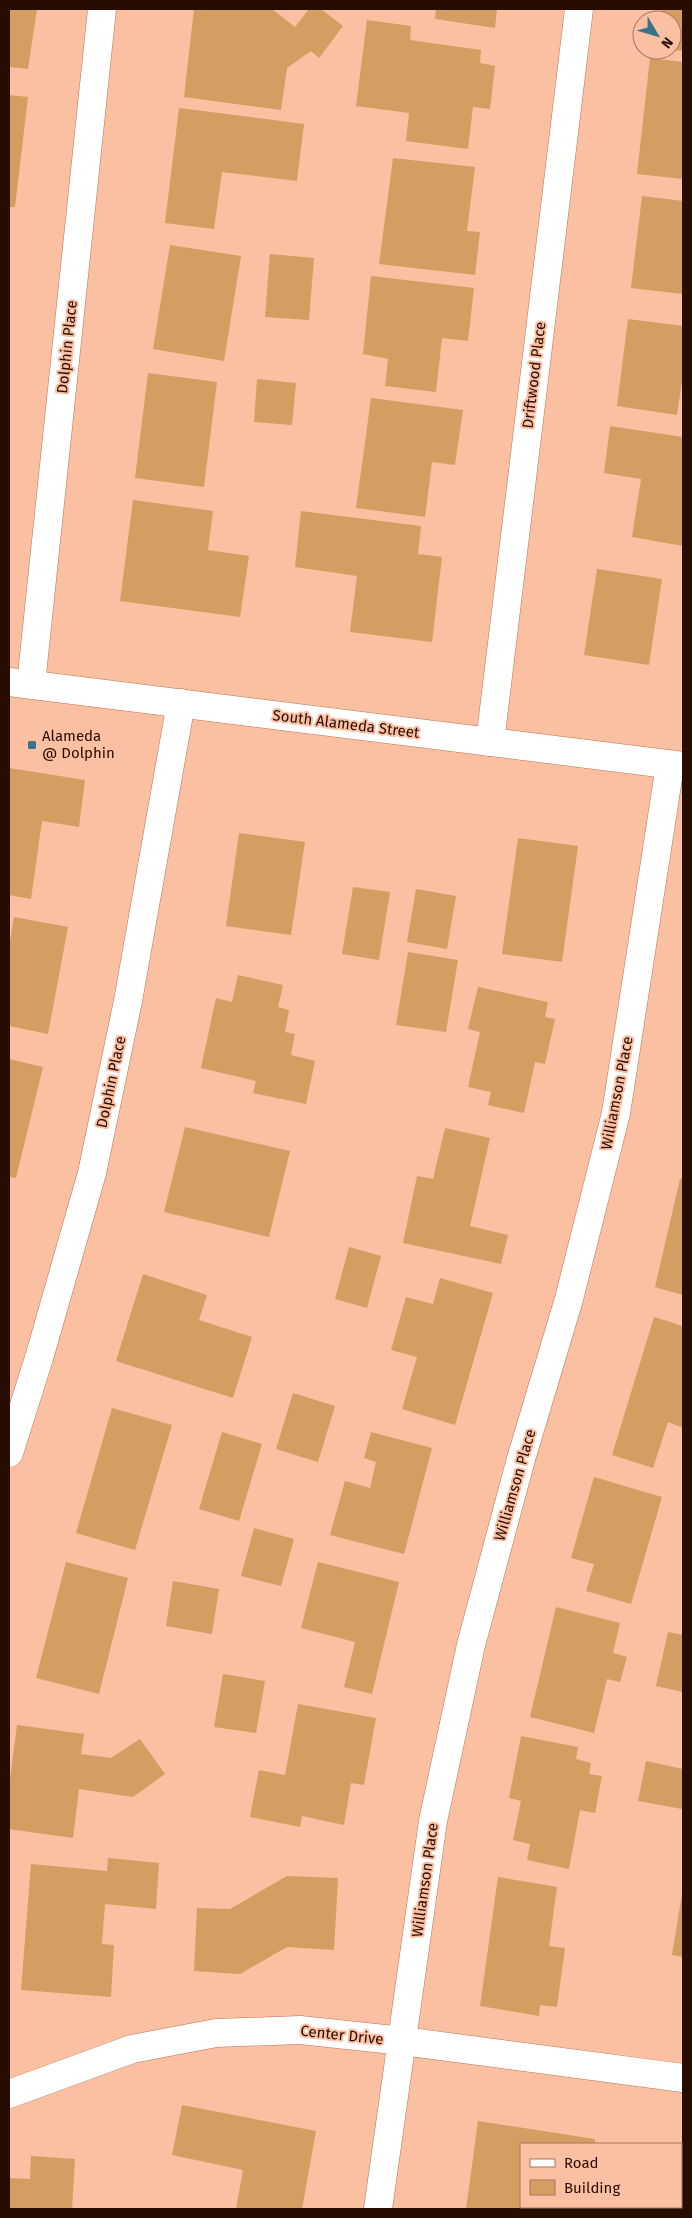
<svg xmlns="http://www.w3.org/2000/svg" width="692" height="2218" font-family="'Fira Sans',sans-serif">
	<style>
		.building { fill: #d49e62 }
		.lines { fill: none; stroke-linecap: round; stroke-linejoin: round }
		.minor-casing { stroke: #b97450; stroke-width: 29 }
		.major-casing { stroke: #b97450; stroke-width: 29 }
		.minor { stroke: #fff; stroke-width: 28 }
		.major { stroke: #fff; stroke-width: 28 }
		.poi-dot { fill: #38728b; stroke: #fbbfa1; stroke-width: 2 }
		.labels { text-anchor: middle; dominant-baseline: central; stroke-width: 4; stroke-linejoin: round; paint-order: stroke }
		.street-label { font-size: 15px; fill: #260c01; stroke: #fbbfa1 }
		.poi-label { font-size: 15px; fill: #260c01; stroke: #fbbfa1; text-anchor: start }
	</style>
	<rect width="100%" height="100%" fill="#fbbfa1"/>
	<!-- building -->
	<path class="building" d="M9,9h28l-9,60 -19,-2z
		M194,9h78l23,18 14,-18h12l22,17 -24,32 -8,-7 -24,17 -6,42 -97,-13z
		M436,9h61l-2,19 -60,-9z
		M662,9h21v42l-11,-1v-30h-11z
		M367,20l44,6 -1,14 71,10 -1,13 15,3 -5,43 -17,-2 -5,42 -62,-8 3,-28 -53,-7z
		M650,58l33,4v117l-46,-5z
		M9,95l19,2 -13,110h-6z
		M179,108l125,16 -7,57 -75,-9 -8,57 -49,-6z
		M393,158l82,9 -8,64 13,1 -5,43 -96,-11z
		M642,196l41,5v93l-52,-6z
		M170,245l71,11 -17,105 -71,-12z
		M270,254l44,4 -5,62 -44,-3z
		M371,276l103,12 -6,53 -26,-3 -6,54 -51,-6 3,-27 -25,-5z
		M628,319l55,7v56l-1,-1 -5,34 -60,-9z
		M148,373l69,9 -13,105 -69,-9z
		M257,379l39,4 -4,42 -38,-3z
		M371,398l92,12 -8,55 -23,-3 -7,55 -69,-9z
		M610,426l73,11v109l-51,-9 9,-58 -37,-6z
		M133,500l80,11 -5,39 41,6 -9,61 -120,-16z
		M301,511l120,15 -3,28 24,3 -10,85 -82,-10 7,-56 -62,-9z
		M597,569l65,10 -13,86 -65,-10z
		M9,768l76,12 -6,47 -37,-6 -11,78 -22,-4z
		M239,833l66,9 -14,93 -65,-9z
		M518,838l60,8 -16,116 -60,-8z
		M353,887l37,5 -11,68 -37,-6z
		M416,889l40,7 -9,53 -40,-7z
		M14,917l54,10 -20,107 -39,-8v-79z
		M408,952l50,8 -12,72 -50,-7z
		M238,975l45,10 -5,22 11,3 -4,22 10,2 -4,21 24,6 -9,43 -53,-11 3,-12 -55,-13 15,-70 16,4z
		M478,987l70,15 -3,15 10,2 -10,45 -10,-2 -11,51 -36,-8 3,-13 -23,-5 12,-55 -12,-3z
		M9,1059l34,8 -27,111 -7,-1z
		M185,1127l105,24 -21,86 -105,-25z
		M445,1128l45,10 -20,88 38,9 -7,29 -98,-21 14,-67 16,3z
		M680,1179h3v116l-28,-8z
		M349,1247l32,9 -14,52 -32,-9z
		M143,1274l64,21 -8,25 53,17 -19,61 -117,-37z
		M440,1278l53,15 -38,132 -53,-16 15,-52 -26,-7 15,-53 27,7z
		M654,1317l29,9v102l-15,-6 -15,46 -41,-13z
		M293,1393l42,13 -17,56 -42,-13z
		M112,1408l60,17 -37,125 -59,-17z
		M222,1432l40,12 -23,77 -40,-12z
		M371,1432l61,16 -28,106 -74,-19 15,-54 25,7 6,-26 -12,-4z
		M594,1477l68,20 -31,107 -45,-13 8,-27 -23,-6z
		M254,1528l40,11 -13,47 -40,-10z
		M66,1562l62,16 -29,116 -63,-16z
		M318,1562l81,20 -27,112 -28,-7 11,-45 -54,-14z
		M173,1581l46,8 -7,45 -46,-8z
		M556,1607l64,16 -7,30 14,4 -7,25 -13,-3 -13,54 -64,-16z
		M668,1632l15,3v57l-27,-6z
		M223,1674l42,7 -9,52 -42,-6z
		M298,1704l78,14 -12,67 -13,-2 -7,42 -42,-9 -2,11 -50,-10 9,-47 26,5z
		M17,1725l67,9 -3,20 30,4 29,-19 25,35 -32,23 -54,-8 -6,49 -64,-9v-42z
		M521,1736l57,11 -2,12 15,4 -2,11 13,2 -7,37 -15,-3 -11,59 -42,-9 3,-16 -17,-4 8,-39 -12,-3z
		M646,1761l37,8 -1,40 -44,-8z
		M108,1858l51,5 -3,46 -51,-5 -3,40 12,1 -3,52 -90,-7 10,-126 76,7z
		M287,1876l51,2 -4,72 -47,-3 -47,27 -46,-3 3,-63 33,1z
		M498,1877l59,10 -8,59 16,2 -8,59 -17,-2 -1,11 -59,-10z
		M682,1894h1v63l-11,-2z
		M182,2105l134,26 -14,78h-66l7,-39 -71,-15z
		M478,2121l117,18v5h-74v63h4l-1,2h-58z
		M31,2156l44,3 -3,50h-63v-31l21,1z
		M682,2170h1v38l-2,-1z"/>
	<g class="lines">
		<!-- minor casing -->
		<g class="minor-casing">
			<path id="minor" d="M31,684l71,-675
				M490,742l89,-733
				M9,1453l30,-95 53,-185 36,-172 53,-298
				M9,2094l123,-45 84,-16 84,-3 103,11 280,37
				M378,2209l55,-388 38,-176 50,-186 48,-160 47,-186 54,-348"/>
		</g>
		<!-- major casing -->
		<g class="major-casing">
			<path id="major" d="M9,682l674,84"/>
		</g>
		<!-- minor -->
		<use href="#minor" class="minor"/>
		<!-- major -->
		<use href="#major" class="major"/>
	</g>
	<!-- markers -->
	<rect class="poi-dot" x="27" y="740" width="10" height="10" rx="2.5"/>
	<g class="labels">
		<!-- street labels -->
		<g class="street-label">
			<text transform="translate(67 347) rotate(-84)">Dolphin Place</text>
			<text transform="translate(534 375) rotate(-83)">Driftwood Place</text>
			<text transform="translate(346 724) rotate(7)">South Alameda Street</text>
			<text transform="translate(111 1082) rotate(-78)">Dolphin Place</text>
			<text transform="translate(617 1093) rotate(-79)">Williamson Place</text>
			<text transform="translate(515 1485) rotate(-74)">Williamson Place</text>
			<text transform="translate(425 1880) rotate(-82)">Williamson Place</text>
			<text transform="translate(342 2035) rotate(6)">Center Drive</text>
		</g>
		<!-- poi labels -->
		<g class="poi-label">
			<text x="42" y="736">Alameda<tspan x="42" dy="17">@ Dolphin</tspan></text>
		</g>
	</g>
	<!-- border -->
	<rect width="692" height="2218" fill="none" stroke="#260c01" stroke-width="20"/>
	<!-- legend -->
	<rect x="520" y="2143" width="162" height="65" fill="#fbbfa1" stroke="#a67761"/>
	<rect x="530" y="2159" width="25" height="8" fill="#ffffff" stroke="#a67761"/>
	<text x="564" y="2168" font-size="15" fill="#260c01">Road</text>
	<rect x="530" y="2180" width="25" height="15" fill="#d49e62" stroke="#a67761"/>
	<text x="564" y="2193" font-size="15" fill="#260c01">Building</text>
	<!-- north arrow -->
	<g transform="translate(657 35) rotate(128)"><circle r="24" fill="#fbbfa1" stroke="#a67761"/>
	<path d="M0-4L9 19L0 12L-9 19Z" fill="#38728b"/>
	<text y="-8" font-size="14" font-weight="bold" text-anchor="middle" fill="#260c01">N</text>
	</g>
</svg>
